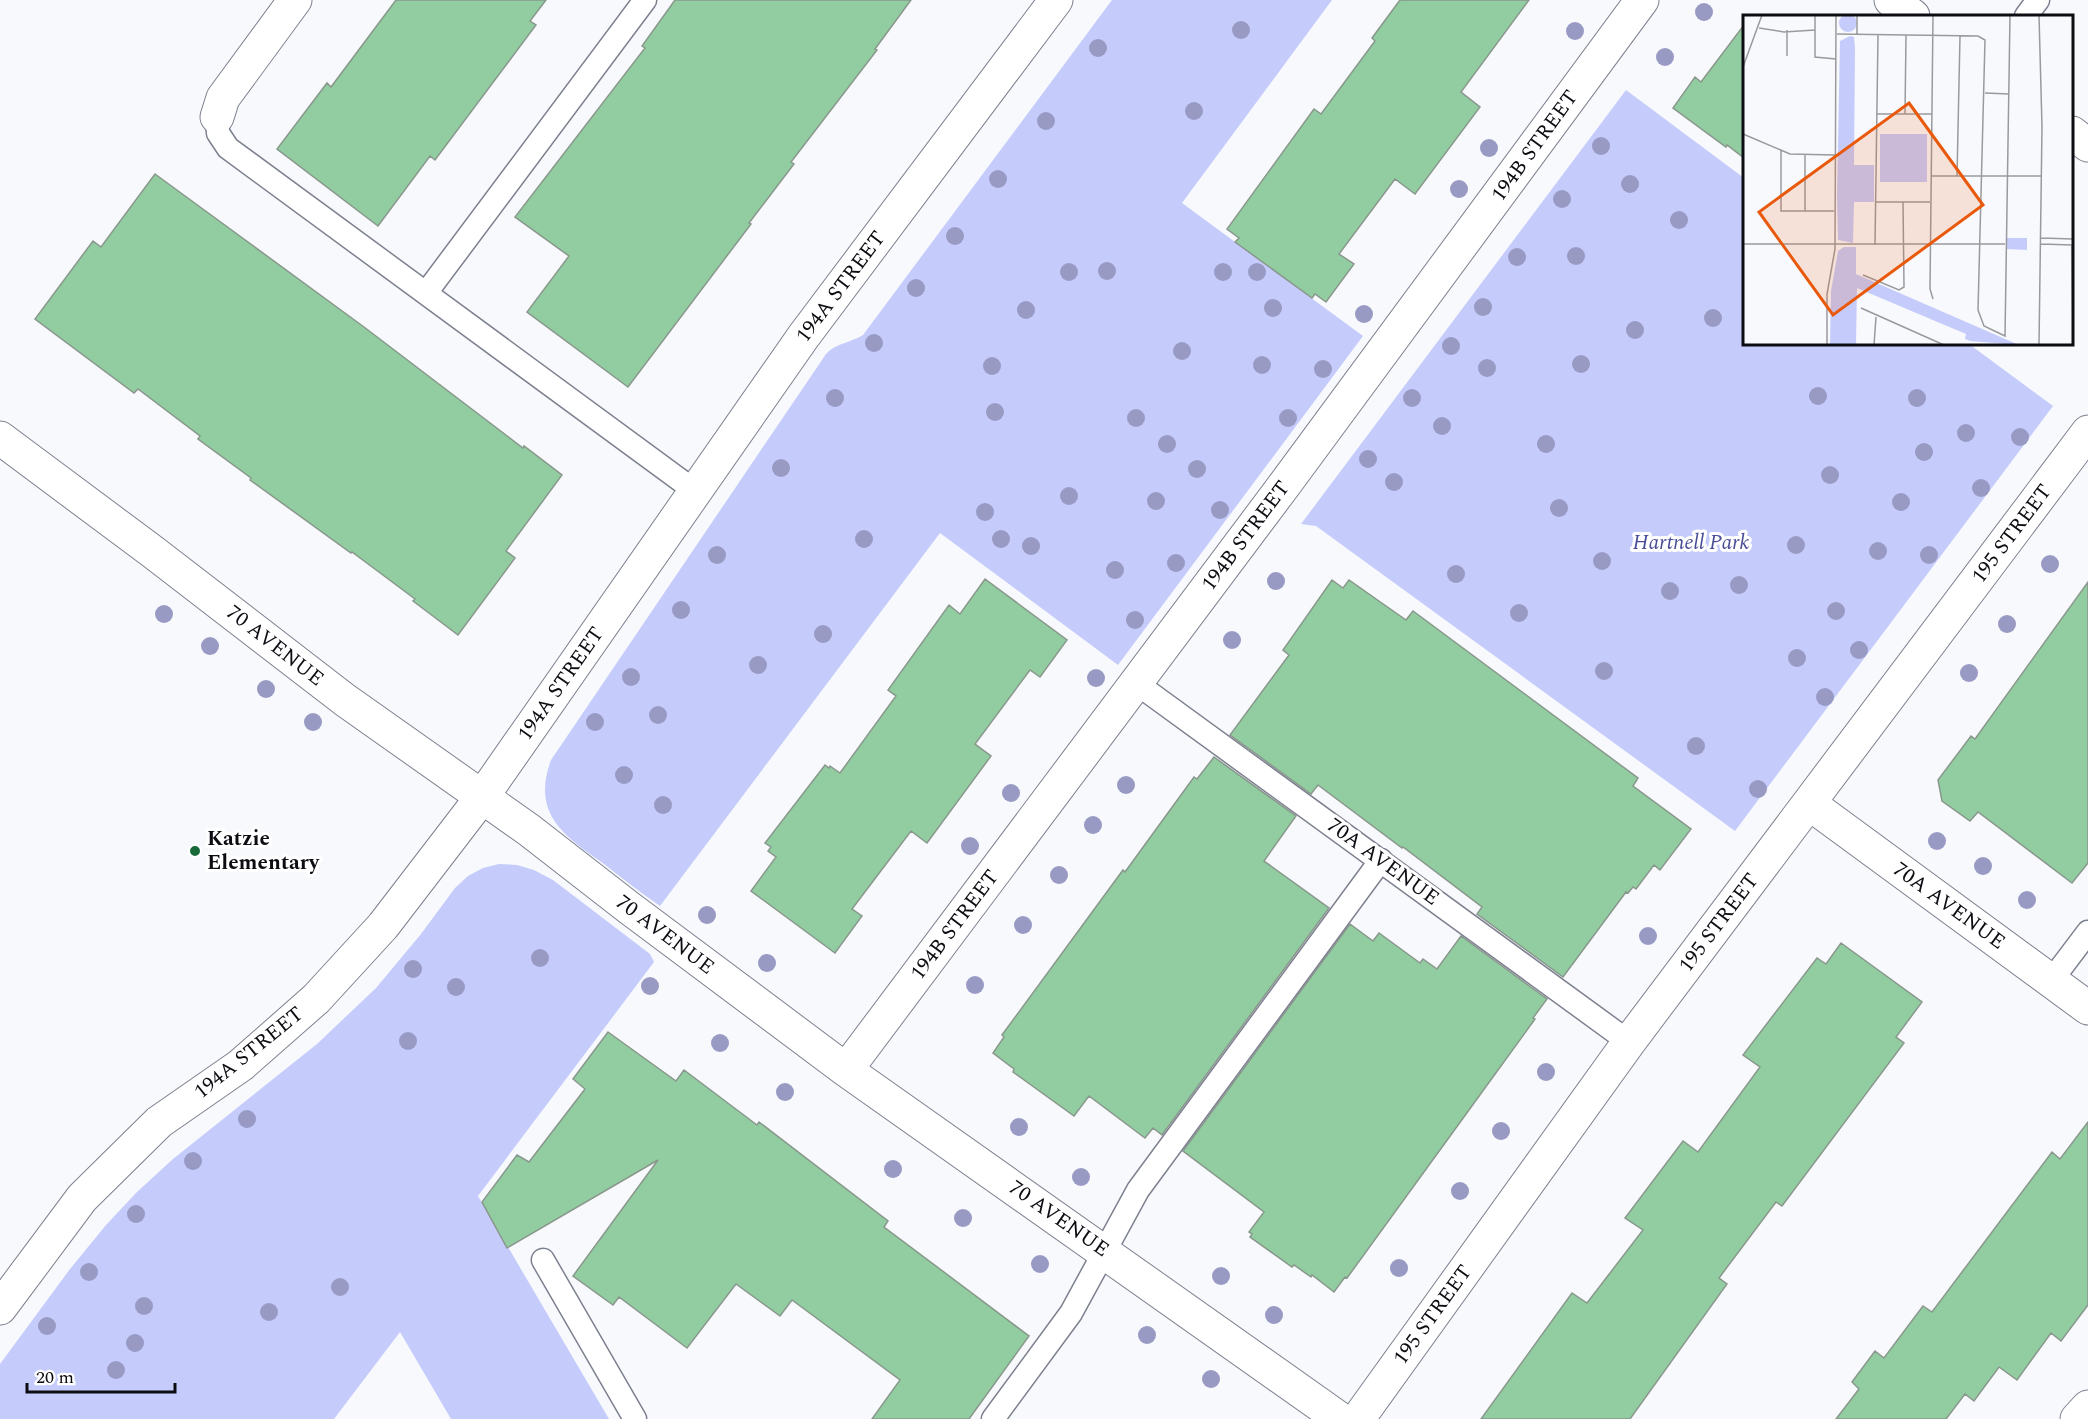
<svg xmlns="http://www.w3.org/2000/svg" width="2088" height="1419" font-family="Spectral,serif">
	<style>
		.green { fill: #c5ccfc }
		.building { fill: #91cda1; stroke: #89978c; stroke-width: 1.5 }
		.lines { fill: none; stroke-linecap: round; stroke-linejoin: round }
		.service-casing { stroke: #7d808f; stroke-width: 25 }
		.minor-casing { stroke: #7d808f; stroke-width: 35 }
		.tertiary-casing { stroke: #7d808f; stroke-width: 35 }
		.service { stroke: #fff; stroke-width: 22 }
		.minor { stroke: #fff; stroke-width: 33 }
		.tertiary { stroke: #fff; stroke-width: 33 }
		.tree { fill: #989ac4 }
		.poi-dot { fill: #18693a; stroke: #fff; stroke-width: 2 }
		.labels { text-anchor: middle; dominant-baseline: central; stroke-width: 6; stroke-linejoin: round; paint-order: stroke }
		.street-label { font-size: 21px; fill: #0c0c12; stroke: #fff }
		.park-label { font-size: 21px; font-style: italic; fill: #494d96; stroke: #fff }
		.poi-label { font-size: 21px; font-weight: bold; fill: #0c0c12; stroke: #fff; text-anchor: start }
		.inset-road { fill: none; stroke: #9a9a9e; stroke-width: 1.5 }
		.view { fill: #e8590c; fill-opacity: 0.15; stroke: #e8590c; stroke-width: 3 }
		.inset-edge { fill: none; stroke: #0c0c12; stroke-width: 3 }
	</style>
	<rect width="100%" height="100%" fill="#f8f9fc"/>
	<!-- green -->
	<path class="green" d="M1112,0h220l-150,203 181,133 -245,329 -178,-132 -280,373c-19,-13 -38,-28 -56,-42 -40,-28 -73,-50 -53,-104l275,-406c10,-11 24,-11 37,-19z
		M1626,90l118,88v166h225l84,62 -318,425 -419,-305 -15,-2z
		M499,864l18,1 17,5 19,10 97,74 4,8 -176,234 131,223h-158l-51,-87 -66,87h-334v-55l70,-95 36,-44 31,-33 36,-33 144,-115 59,-56 45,-54 34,-46 13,-12 15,-8z"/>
	<!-- building -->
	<path class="building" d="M396,0h150l-16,21 6,4 -101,135 -5,-4 -52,70 -101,-77 50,-66 4,4z
		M675,0h236l-36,49 2,1 -86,112 3,2 -45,59 2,1 -123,163 -101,-75 42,-56 -54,-39 130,-169 -3,-2z
		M1400,0h129l-68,92 19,15 -65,87 -20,-15 -56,75 15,10 -28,38 -11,-8 -3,4 -77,-56 4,-4 -12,-9 87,-120 7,5 54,-73 -3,-3z
		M1744,25v133l-17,-13 -1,2 -53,-39 22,-31 6,5z
		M155,174l209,153 159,121 1,-2 38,29 -56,76 9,7 -57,77 -45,-34 2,-2 -63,-47 -1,1 -101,-73 1,-2 -53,-39 2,-3 -62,-47 -4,4 -99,-74 58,-78 8,6z
		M985,579l82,61 -27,37 -10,-7 -55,74 16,12 -64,87 -16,-12 -31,41 -28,37 10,7 -27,37 -84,-62 25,-34 -8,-6 3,-4 -6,-4 60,-78 4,3 1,-2 10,7 56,-77 -8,-6 61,-85 11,9z
		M1332,580l11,8 6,-8 57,40 7,-9 225,167 -5,8 58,43 -31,41 -6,-5 -18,24 -3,-2 -5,6 -2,-1 -63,85 -86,-63 5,-7 -79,-60 -1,1 -84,-63 -7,9 -81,-59 59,-80 -6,-5z
		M2088,582v281l-16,20 -94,-71 -8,9 -28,-20 -4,-21 33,-44 4,3z
		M1214,757l82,59 -32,45 65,47 -167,227 -9,-7 -8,10 -56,-42 -15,20 -61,-44 1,-3 -21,-16 11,-16 -2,-2 121,-165 2,2 69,-95 3,2z
		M1350,924l23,17 6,-8 41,30 3,-4 14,10 24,-33 86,63 -14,19 2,1 -66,91 -122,168 -2,-1 -11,15 -22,-17 -1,2 -17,-12 -2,2 -42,-30 2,-3 -3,-2 15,-20 -81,-61z
		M1841,943l81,59 -26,35 8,6 -122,163 -6,-4 -57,76 8,6 -97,135h-149l91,-126 15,10 56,-73 -18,-12 58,-77 15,11 62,-85 -17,-12 74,-97 9,6z
		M608,1032l68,49 8,-11 73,55 2,-3 129,99 -4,6 145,109 -60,83h-97l28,-39 -108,-80 -12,16 -44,-32 -49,64 -68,-51 -6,8 -40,-29 85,-116 -151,88 -25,-46 35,-47 12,7 56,-73 -12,-10z
		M2088,1122v183l-27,36 -10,-8 -34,47 -18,-13 -25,34 -9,-7 -19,25h-110l23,-30 -7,-7 23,-31 9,7 39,-52 9,6 120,-160 8,7z"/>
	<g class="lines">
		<!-- service casing -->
		<g class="service-casing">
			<path id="service" d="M2026,16l12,-16
				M217,117l1,16 10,15 467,343
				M426,293l219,-293
				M1136,683l493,359
				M2051,981l37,-49
				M543,1260l92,159
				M993,1419l78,-106 67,-123 243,-330"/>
		</g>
		<!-- minor casing -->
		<g class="minor-casing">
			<path id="minor" d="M1891,0l22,16
				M217,117l6,-19 72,-98
				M2072,133l16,12
				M0,438l153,114 192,148 184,130 99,77 218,163 494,349
				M1810,804l278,204
				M846,1070l436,-582 360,-488
				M1358,1419l271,-377 459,-610
				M2077,1419l11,-12"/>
		</g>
		<!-- tertiary casing -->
		<g class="tertiary-casing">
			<path id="tertiary" d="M0,1308l82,-110 77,-76 82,-57 75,-66 67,-73 99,-129 321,-460 253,-337"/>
		</g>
		<!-- service -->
		<use href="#service" class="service"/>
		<!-- minor -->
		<use href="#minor" class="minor"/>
		<!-- tertiary -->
		<use href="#tertiary" class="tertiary"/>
	</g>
	<!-- trees -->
	<g class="tree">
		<circle cx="1704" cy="12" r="9"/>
		<circle cx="1241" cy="30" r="9"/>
		<circle cx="1575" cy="31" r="9"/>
		<circle cx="1098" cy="48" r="9"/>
		<circle cx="1665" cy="57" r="9"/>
		<circle cx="1194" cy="111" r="9"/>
		<circle cx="1046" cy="121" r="9"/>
		<circle cx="1601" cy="146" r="9"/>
		<circle cx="1489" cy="148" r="9"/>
		<circle cx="998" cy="179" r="9"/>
		<circle cx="1630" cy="184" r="9"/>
		<circle cx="1459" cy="189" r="9"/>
		<circle cx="1562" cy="199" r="9"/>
		<circle cx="1679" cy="220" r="9"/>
		<circle cx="955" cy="236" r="9"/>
		<circle cx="1576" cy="256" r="9"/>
		<circle cx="1517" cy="257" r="9"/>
		<circle cx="1107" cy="271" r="9"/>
		<circle cx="1069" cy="272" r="9"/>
		<circle cx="1223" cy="272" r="9"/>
		<circle cx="1257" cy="272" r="9"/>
		<circle cx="916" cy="288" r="9"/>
		<circle cx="1483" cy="307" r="9"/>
		<circle cx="1273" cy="308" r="9"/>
		<circle cx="1026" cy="310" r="9"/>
		<circle cx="1364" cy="314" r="9"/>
		<circle cx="1713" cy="318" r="9"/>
		<circle cx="1635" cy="330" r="9"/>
		<circle cx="874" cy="343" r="9"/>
		<circle cx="1451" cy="346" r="9"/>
		<circle cx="1182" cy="351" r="9"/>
		<circle cx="1581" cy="364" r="9"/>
		<circle cx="1262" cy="365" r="9"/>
		<circle cx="992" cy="366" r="9"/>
		<circle cx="1487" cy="368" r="9"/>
		<circle cx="1323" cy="369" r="9"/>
		<circle cx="1818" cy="396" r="9"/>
		<circle cx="835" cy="398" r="9"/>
		<circle cx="1412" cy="398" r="9"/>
		<circle cx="1917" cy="398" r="9"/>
		<circle cx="995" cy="412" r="9"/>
		<circle cx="1136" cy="418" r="9"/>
		<circle cx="1288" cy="418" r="9"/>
		<circle cx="1442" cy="426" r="9"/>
		<circle cx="1966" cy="433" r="9"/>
		<circle cx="2020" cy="437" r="9"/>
		<circle cx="1167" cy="444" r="9"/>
		<circle cx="1546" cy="444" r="9"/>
		<circle cx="1924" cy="452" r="9"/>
		<circle cx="1368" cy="459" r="9"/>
		<circle cx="781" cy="468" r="9"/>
		<circle cx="1197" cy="469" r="9"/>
		<circle cx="1830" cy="475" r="9"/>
		<circle cx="1394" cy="482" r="9"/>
		<circle cx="1981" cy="488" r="9"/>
		<circle cx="1069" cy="496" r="9"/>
		<circle cx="1156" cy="501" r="9"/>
		<circle cx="1901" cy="502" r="9"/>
		<circle cx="1559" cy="508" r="9"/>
		<circle cx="1220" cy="510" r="9"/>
		<circle cx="985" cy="512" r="9"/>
		<circle cx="864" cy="539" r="9"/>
		<circle cx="1001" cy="539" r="9"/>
		<circle cx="1796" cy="545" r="9"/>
		<circle cx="1031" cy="546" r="9"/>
		<circle cx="1878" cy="551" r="9"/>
		<circle cx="717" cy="555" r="9"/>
		<circle cx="1929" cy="555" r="9"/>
		<circle cx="1602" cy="561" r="9"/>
		<circle cx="1176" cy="563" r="9"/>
		<circle cx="2050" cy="564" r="9"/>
		<circle cx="1115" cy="570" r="9"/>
		<circle cx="1456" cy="574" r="9"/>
		<circle cx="1276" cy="581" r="9"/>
		<circle cx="1739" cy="585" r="9"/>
		<circle cx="1670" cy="591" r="9"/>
		<circle cx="681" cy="610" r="9"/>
		<circle cx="1836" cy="611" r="9"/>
		<circle cx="1519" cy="613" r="9"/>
		<circle cx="164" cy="614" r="9"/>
		<circle cx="1135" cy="620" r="9"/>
		<circle cx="2007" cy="624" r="9"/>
		<circle cx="823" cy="634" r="9"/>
		<circle cx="1232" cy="640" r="9"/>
		<circle cx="210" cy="646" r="9"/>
		<circle cx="1859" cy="650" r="9"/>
		<circle cx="1797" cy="658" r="9"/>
		<circle cx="758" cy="665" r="9"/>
		<circle cx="1604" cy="671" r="9"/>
		<circle cx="1969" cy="673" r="9"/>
		<circle cx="631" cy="677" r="9"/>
		<circle cx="1096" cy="678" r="9"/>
		<circle cx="266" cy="689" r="9"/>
		<circle cx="1825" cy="697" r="9"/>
		<circle cx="658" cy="715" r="9"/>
		<circle cx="313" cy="722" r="9"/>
		<circle cx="595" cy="722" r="9"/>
		<circle cx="1696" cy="746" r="9"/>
		<circle cx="624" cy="775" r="9"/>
		<circle cx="1126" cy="785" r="9"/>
		<circle cx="1758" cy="789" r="9"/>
		<circle cx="1011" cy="793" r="9"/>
		<circle cx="663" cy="805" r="9"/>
		<circle cx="1093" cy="825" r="9"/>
		<circle cx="1937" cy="841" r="9"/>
		<circle cx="970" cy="846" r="9"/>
		<circle cx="1983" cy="866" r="9"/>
		<circle cx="1059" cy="875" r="9"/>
		<circle cx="2027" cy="900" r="9"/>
		<circle cx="707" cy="915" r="9"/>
		<circle cx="1023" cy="925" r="9"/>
		<circle cx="1648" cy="936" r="9"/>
		<circle cx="540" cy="958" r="9"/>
		<circle cx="767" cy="963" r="9"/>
		<circle cx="413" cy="969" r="9"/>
		<circle cx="975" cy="985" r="9"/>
		<circle cx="650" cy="986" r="9"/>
		<circle cx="456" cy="987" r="9"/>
		<circle cx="408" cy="1041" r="9"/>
		<circle cx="720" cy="1043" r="9"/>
		<circle cx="1546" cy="1072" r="9"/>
		<circle cx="785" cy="1092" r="9"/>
		<circle cx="247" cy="1119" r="9"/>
		<circle cx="1019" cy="1127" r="9"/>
		<circle cx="1501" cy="1131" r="9"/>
		<circle cx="193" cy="1161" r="9"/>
		<circle cx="893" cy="1169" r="9"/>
		<circle cx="1081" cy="1177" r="9"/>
		<circle cx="1460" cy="1191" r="9"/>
		<circle cx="136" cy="1214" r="9"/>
		<circle cx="963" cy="1218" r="9"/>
		<circle cx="1040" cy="1264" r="9"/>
		<circle cx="1399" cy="1268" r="9"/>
		<circle cx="89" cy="1272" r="9"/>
		<circle cx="1221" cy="1276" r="9"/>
		<circle cx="340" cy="1287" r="9"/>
		<circle cx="144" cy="1306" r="9"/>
		<circle cx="269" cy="1312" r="9"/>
		<circle cx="1274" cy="1315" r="9"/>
		<circle cx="47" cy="1326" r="9"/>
		<circle cx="1147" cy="1335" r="9"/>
		<circle cx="135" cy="1343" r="9"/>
		<circle cx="116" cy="1370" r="9"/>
		<circle cx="1211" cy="1379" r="9"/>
	</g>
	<!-- markers -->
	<circle class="poi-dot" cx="195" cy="851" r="6"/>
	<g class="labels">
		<!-- street labels -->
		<g class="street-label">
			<text transform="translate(1535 146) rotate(-54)">194B STREET</text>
			<text transform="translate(841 287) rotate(-53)">194A STREET</text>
			<text transform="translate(2012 534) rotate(-53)">195 STREET</text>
			<text transform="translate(1246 536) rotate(-53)">194B STREET</text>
			<text transform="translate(275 646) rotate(38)">70 AVENUE</text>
			<text transform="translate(561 684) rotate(-55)">194A STREET</text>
			<text transform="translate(1383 862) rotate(36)">70A AVENUE</text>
			<text transform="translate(1949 906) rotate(36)">70A AVENUE</text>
			<text transform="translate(1719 923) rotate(-53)">195 STREET</text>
			<text transform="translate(955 925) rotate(-53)">194B STREET</text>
			<text transform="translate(665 935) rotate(37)">70 AVENUE</text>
			<text transform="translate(249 1053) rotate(-39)">194A STREET</text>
			<text transform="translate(1059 1219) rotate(35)">70 AVENUE</text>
			<text transform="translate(1433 1315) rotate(-54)">195 STREET</text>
		</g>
		<!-- park labels -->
		<g class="park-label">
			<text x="1691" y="543">Hartnell Park</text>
		</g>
		<!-- poi labels -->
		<g class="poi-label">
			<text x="207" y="839">Katzie<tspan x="207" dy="24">Elementary</tspan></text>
		</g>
	</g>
	<!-- overview -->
	<g transform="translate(1743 15)">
		<rect width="330" height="330" fill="#f8f9fc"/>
		<path d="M96 8a9 9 0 1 1 18 0a9 9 0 1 1-18 0ZM107,21l4,1 1,11 -1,117h20v37h-20l-1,41 -15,-3 -1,-46 3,-153zM137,119h47v48h-47zM264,223h20v12l-20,-1zM101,232h12v27l163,71 -49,-4 -5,-2 1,-5 -109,-46 -1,57h-26l1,-54 7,-40z" fill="#c5ccfc"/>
		<path class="inset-road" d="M72,0v42l21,2M190,0l-3,274 3,10M296,0l3,112 -3,218M16,13l25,4 31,-2M94,19l141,2 7,4 -7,270 6,16 21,10 5,-321M114,19v-19M44,41v-26M0,52l19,-52M242,78l24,1M134,99h55M162,99l1,-79M0,119l47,20 45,1M38,135v61h53M188,161h110M214,161l3,-140M133,187h54M62,196v-57M298,223l32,1M0,229h262M298,229l31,1M132,230l3,-210M329,230l1,97M120,260l36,15 5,-3 -1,-85M118,293l83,37M84,330v-51l8,-45 1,-234M131,330l2,-28"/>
		<path class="view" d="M166,88l74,102 -150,110 -74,-103z"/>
		<rect width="330" height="330" class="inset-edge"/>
	</g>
	<!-- scale -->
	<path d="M27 1383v9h148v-9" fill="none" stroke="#0c0c12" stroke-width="3"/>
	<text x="36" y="1383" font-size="18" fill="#0c0c12" stroke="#ffffff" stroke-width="4.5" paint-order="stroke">20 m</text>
</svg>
